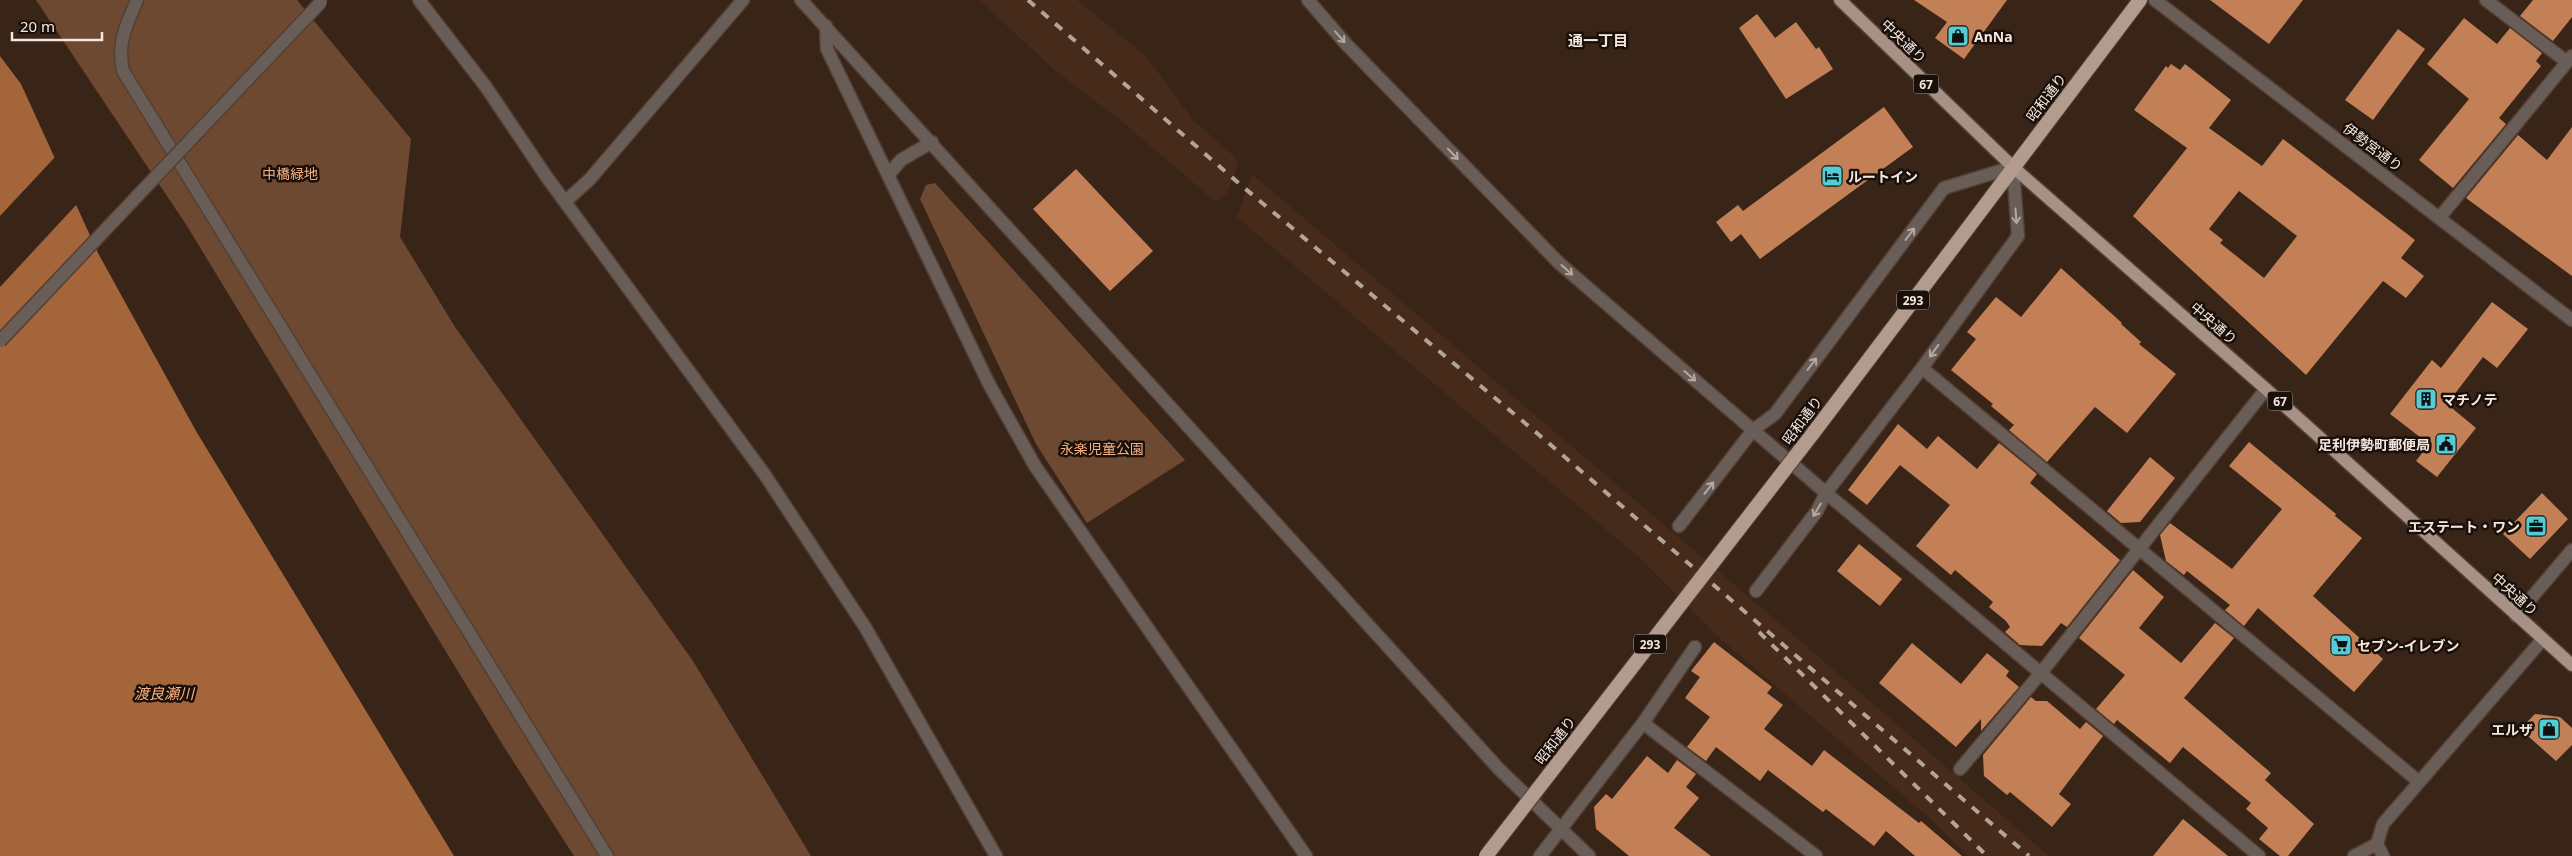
<svg xmlns="http://www.w3.org/2000/svg" width="2572" height="856" font-family="'Noto Sans','Noto Sans JP',sans-serif">
	<style>
		.built { fill: #462b1b }
		.green { fill: #6e4932 }
		.water { fill: #a5653b }
		.pier { fill: #392418 }
		.building { fill: #c38056; fill-rule: evenodd }
		.lines { fill: none; stroke-linecap: round; stroke-linejoin: round }
		.pedestrian-casing { stroke: #533f34; stroke-width: 15 }
		.minor-casing { stroke: #533f34; stroke-width: 15 }
		.tertiary-casing { stroke: #533f34; stroke-width: 15 }
		.primary-casing { stroke: #533f34; stroke-width: 15 }
		.trunk-casing { stroke: #533f34; stroke-width: 16 }
		.pedestrian { stroke: #685e57; stroke-width: 12 }
		.minor { stroke: #685e57; stroke-width: 12 }
		.tertiary { stroke: #685e57; stroke-width: 12 }
		.primary { stroke: #a79184; stroke-width: 12 }
		.trunk { stroke: #b39b8d; stroke-width: 14 }
		.rail { stroke: #b3a399; stroke-width: 4; stroke-dasharray: 9 9; stroke-linecap: butt }
		.pedestrian-bridge-casing { stroke: #533f34; stroke-width: 15; stroke-linecap: butt }
		.trunk-bridge-casing { stroke: #533f34; stroke-width: 16; stroke-linecap: butt }
		.pedestrian-bridge { stroke: #685e57; stroke-width: 12 }
		.trunk-bridge { stroke: #b39b8d; stroke-width: 14 }
		.oneway { stroke: #b6a9a2 }
		.labels { text-anchor: middle; dominant-baseline: central; stroke-width: 5; stroke-linejoin: round; paint-order: stroke }
		.shield { fill: #19100a; stroke: #b3a69f; stroke-width: 1 }
		.shield-label { font-size: 12px; font-weight: bold; fill: #f5e7df }
		.poi-label { font-size: 14px; font-weight: bold; fill: #f5e7df; stroke: #19100a; text-anchor: start }
		.street-label { font-size: 14px; fill: #f5e7df; stroke: #19100a }
		.park-label { font-size: 14px; fill: #fab184; stroke: #19100a }
		.neighbourhood-label { font-size: 15px; font-weight: bold; fill: #f5e7df; stroke: #19100a }
		.water-label { font-size: 15px; font-style: italic; fill: #fab184; stroke: #19100a }
	</style>
	<rect width="100%" height="100%" fill="#392418"/>
	<!-- built -->
	<path class="built" d="M979,0h98l69,56 47,64 42,37 3,7 -11,29 -11,9 -97,-83 -62,-47z
		M1252,174l525,447 272,235h-81l-42,-41 -211,-181 -73,-74 -405,-343z"/>
	<!-- green -->
	<path class="green" d="M36,0h261l114,139 -11,98 55,90 238,334 118,195h-237l-70,-109 -317,-521z
		M935,183l250,277 -98,63 -51,-79 -116,-245 6,-14z"/>
	<!-- water -->
	<path class="water" d="M0,56l21,28 77,169 98,178 258,425h-454z"/>
	<!-- pier -->
	<path class="pier" d="M56,156l22,47 -78,84v-71z"/>
	<!-- building -->
	<path class="building" d="M1914,0h93l-43,59 -29,-21 12,-16z
		M2210,0h93l-34,44z
		M2533,0h39v17l-19,24 -33,-25z
		M1757,14l18,24 21,-16 20,27 3,-2 14,22 -47,30 -47,-71z
		M2464,18l33,26 13,-16 32,25 -6,8 5,5 -42,52 7,6 -53,64 -34,-28 50,-61 -42,-35z
		M2398,29l27,20 -52,71 -28,-20z
		M2171,64l9,6 5,-6 46,36 -22,28 53,38 21,-27 132,101 -14,18 23,18 -18,22 -23,-17 -77,94 -173,-159 54,-68 -53,-38 32,-44 2,2zM2239,191l58,45 -33,42 -44,-35 3,-3 -14,-11z
		M1884,107l29,40 -153,112 -19,-25 -10,8 -15,-20 22,-17 5,6z
		M2572,127v149l-106,-78 52,-63 29,25z
		M1076,169l77,82 -43,40 -77,-82z
		M2061,268l61,55 -1,1 20,18 -2,2 37,30 -49,59 -32,-26 -48,55 -38,-32 5,-5 -23,-19 2,-2 -42,-34 25,-31 -9,-7 29,-35 25,20z
		M2492,302l36,27 -31,39 -14,-11 -36,47 29,24 -39,49 -21,-16 13,-17 -39,-30 42,-54 9,8z
		M1898,424l29,25 11,-13 39,33 22,-26 38,31 -7,9 90,77 -53,67 -6,-4 -19,23 -22,-1 -15,-13 5,-5 -4,-6 -17,-14 4,-5 -38,-32 -4,5 -35,-29 34,-41 -50,-40 -33,40 -19,-15z
		M2249,442l87,72 -1,2 27,22 -49,58 70,63 -29,33 -96,-84 -14,18 -19,-16 5,-5 -43,-34 -3,4 -18,-14 -6,-26 10,-12 62,46 50,-60 -53,-43z
		M2150,457l25,21 -35,44 -19,1 -14,-12z
		M2542,493l26,26 -38,40 -27,-25z
		M1859,544l43,35 -22,27 -43,-35z
		M2133,570l31,27 -25,31 42,35 34,-40 19,15 -50,60 87,75 -6,7 49,44 -26,32h-8l-21,-17 9,-11 -22,-19 5,-6 -68,-56 -13,16 -53,-43 -3,4 -18,-15 29,-34 -46,-37z
		M1714,642l58,45 -5,6 16,12 -19,24 48,37 12,-16 95,73 2,-2 41,35h-47l-29,-25 -12,15 -48,-37 -3,3 -55,-42 -8,11 -44,-34 -10,14 -19,-14 23,-30 -25,-19 15,-21 -9,-6z
		M1912,643l49,41 26,-31 22,18 -3,5 13,11 -38,44v-12l-25,28 -77,-64z
		M2031,697l5,4h11l33,28 6,-7 17,14 -44,58 12,10 -19,23 -42,-35 -3,3 -23,-19 -1,-21z
		M2535,714l25,3 12,11v17l-16,16 -36,-32z
		M1647,756l21,17 9,-13 19,14 -10,13 13,11 -25,30 37,28h-82l-33,-27 -2,-22 12,-13 6,5z
		M2183,819l45,37h-75z"/>
	<g class="lines">
		<!-- pedestrian casing -->
		<g class="pedestrian-casing">
			<path id="pedestrian" d="M137,0c-11,26 -20,42 -14,71l484,785"/>
		</g>
		<!-- minor casing -->
		<g class="minor-casing">
			<path id="minor" d="M1308,0l39,45 212,218 267,230 433,363
				M2486,0l81,62
				M566,201l24,-22 153,-179
				M2440,217l132,-161
				M1922,368l496,413
				M1679,526l74,-96 22,-16 169,-226 69,-21 5,69 -96,132 -96,125 -9,18 -61,80
				M2516,616l56,-66
				M1643,723l173,133
				M1960,769l80,-95 226,-285
				M1540,856l103,-133 52,-76
				M2354,856l23,-12"/>
		</g>
		<!-- tertiary casing -->
		<g class="tertiary-casing">
			<path id="tertiary" d="M419,0l67,87 60,89 219,299 100,152 131,229
				M801,0l698,769 90,87
				M2155,0l417,320
				M826,26l1,23 162,335 46,82 271,390
				M889,174l12,-14 31,-18
				M2383,856l-6,-12 6,-20 160,-185"/>
		</g>
		<!-- primary casing -->
		<g class="primary-casing">
			<path id="primary" d="M1840,0l173,167 253,222 306,276"/>
		</g>
		<!-- trunk casing -->
		<g class="trunk-casing">
			<path id="trunk" d="M1814,432l326,-432"/>
		</g>
		<!-- pedestrian -->
		<use href="#pedestrian" class="pedestrian"/>
		<!-- minor -->
		<use href="#minor" class="minor"/>
		<!-- tertiary -->
		<use href="#tertiary" class="tertiary"/>
		<!-- primary -->
		<use href="#primary" class="primary"/>
		<!-- trunk -->
		<use href="#trunk" class="trunk"/>
		<!-- rail -->
		<path class="rail" d="M1028,0l214,186 296,248 491,422
			M1759,632l228,224"/>
		<!-- pedestrian-bridge casing -->
		<g class="pedestrian-bridge-casing">
			<path id="pedestrian-bridge" d="M0,341l321,-339"/>
		</g>
		<!-- trunk-bridge casing -->
		<g class="trunk-bridge-casing">
			<path id="trunk-bridge" d="M1486,856l328,-424"/>
		</g>
		<!-- pedestrian-bridge -->
		<use href="#pedestrian-bridge" class="pedestrian-bridge"/>
		<!-- trunk-bridge -->
		<use href="#trunk-bridge" class="trunk-bridge"/>
	</g>
	<!-- one-way arrows -->
	<defs><path id="oneway-shaft" d="M-6 0H5M1.5-3L5.5 0L1.5 3" fill="none" stroke-width="1.6" stroke-linecap="round" stroke-linejoin="round" transform="scale(1.25)"/></defs>
	<g class="oneway">
		<use href="#oneway-shaft" transform="translate(1340 37) rotate(49)"/>
		<use href="#oneway-shaft" transform="translate(1453 154) rotate(46)"/>
		<use href="#oneway-shaft" transform="translate(2016 216) rotate(86)"/>
		<use href="#oneway-shaft" transform="translate(1910 234) rotate(-53)"/>
		<use href="#oneway-shaft" transform="translate(1567 270) rotate(41)"/>
		<use href="#oneway-shaft" transform="translate(1934 351) rotate(126)"/>
		<use href="#oneway-shaft" transform="translate(1812 364) rotate(-53)"/>
		<use href="#oneway-shaft" transform="translate(1690 376) rotate(41)"/>
		<use href="#oneway-shaft" transform="translate(1709 488) rotate(-52)"/>
		<use href="#oneway-shaft" transform="translate(1817 510) rotate(121)"/>
	</g>
	<!-- icons -->
	<defs>
		<g id="shop-square" transform="scale(1.125)"><rect x="-9" y="-9" width="18" height="18" rx="4" fill="#52ccd5" stroke="#19100a"/><path d="M-5-2.5h2.3a2.7 3.5 0 0 1 5.4 0H5L5.5 6h-11ZM-1.5-2.5h3a1.5 2.3 0 0 0-3 0Z" fill="#111"/></g>
		<g id="hotel-square" transform="scale(1.125)"><rect x="-9" y="-9" width="18" height="18" rx="4" fill="#52ccd5" stroke="#19100a"/><path d="M-6-4.5h1.5V1H6V5H4.5V3h-9V5H-6ZM-4 0a1.8 1.8 0 1 1 3.6 0ZM.5 0V-2.5h3Q6-2.5 6 0Z" fill="#111"/></g>
		<g id="building-square" transform="scale(1.125)"><rect x="-9" y="-9" width="18" height="18" rx="4" fill="#52ccd5" stroke="#19100a"/><path d="M-4-6H4V6H1V3H-1V6H-4ZM-2.5-4.3h1.7v1.8h-1.7ZM.8-4.3h1.7v1.8H.8ZM-2.5-1h1.7V.8h-1.7ZM.8-1h1.7V.8H.8Z" fill="#111"/></g>
		<g id="civic-square" transform="scale(1.125)"><rect x="-9" y="-9" width="18" height="18" rx="4" fill="#52ccd5" stroke="#19100a"/><path d="M-.6-6.5H3V-4.5H.6V-3L4-1V1h2V6H-6V1h2V-1L-.6-3ZM-1.2 2.5V6h2.4V2.5Z" fill="#111"/></g>
		<g id="office-square" transform="scale(1.125)"><rect x="-9" y="-9" width="18" height="18" rx="4" fill="#52ccd5" stroke="#19100a"/><path d="M-6-3h4V-5.5h4V-3h4V5H-6ZM-1-4.5V-3h2v-1.5ZM-6 0V1H6V0Z" fill="#111"/></g>
		<g id="supermarket-square" transform="scale(1.125)"><rect x="-9" y="-9" width="18" height="18" rx="4" fill="#52ccd5" stroke="#19100a"/><path d="M-6-5.5h2.5l.6 2H6L4.5 2H-2.5L-4.4-4H-6ZM-1.5 3.2a1.3 1.3 0 1 0 .1 0ZM3 3.2a1.3 1.3 0 1 0 .1 0Z" fill="#111"/></g>
	</defs>
	<g fill-rule="evenodd">
		<use href="#shop-square" x="1958" y="36"/>
		<use href="#hotel-square" x="1832" y="176"/>
		<use href="#building-square" x="2426" y="399"/>
		<use href="#civic-square" x="2446" y="444"/>
		<use href="#office-square" x="2536" y="526"/>
		<use href="#supermarket-square" x="2341" y="645"/>
		<use href="#shop-square" x="2549" y="729"/>
	</g>
	<g class="labels">
		<!-- shield labels -->
		<g class="shield">
			<rect x="1913.5" y="74.5" width="25" height="19" rx="4"/>
			<rect x="1897" y="290.5" width="32" height="19" rx="4"/>
			<rect x="2267.5" y="391.5" width="25" height="19" rx="4"/>
			<rect x="1634" y="634.5" width="32" height="19" rx="4"/>
		</g>
		<g class="shield-label">
			<text x="1926" y="84">67</text>
			<text x="1913" y="300">293</text>
			<text x="2280" y="401">67</text>
			<text x="1650" y="644">293</text>
		</g>
		<!-- poi labels -->
		<g class="poi-label">
			<text x="1974" y="36">AnNa</text>
			<text x="1848" y="176">ルートイン</text>
			<text x="2442" y="399">マチノテ</text>
			<text x="2430" y="444" text-anchor="end">足利伊勢町郵便局</text>
			<text x="2520" y="526" text-anchor="end">エステート・ワン</text>
			<text x="2357" y="645">セブン-イレブン</text>
			<text x="2533" y="729" text-anchor="end">エルザ</text>
		</g>
		<!-- street labels -->
		<g class="street-label">
			<text transform="translate(1904 41) rotate(44)">中央通り</text>
			<text transform="translate(2046 97) rotate(-53)">昭和通り</text>
			<text transform="translate(2373 147) rotate(37)">伊勢宮通り</text>
			<text transform="translate(2214 323) rotate(41)">中央通り</text>
			<text transform="translate(1802 420) rotate(-53)">昭和通り</text>
			<text transform="translate(2515 594) rotate(42)">中央通り</text>
			<text transform="translate(1555 740) rotate(-52)">昭和通り</text>
		</g>
		<!-- park labels -->
		<g class="park-label">
			<text x="290" y="173">中橋緑地</text>
			<text x="1102" y="448">永楽児童公園</text>
		</g>
		<!-- neighbourhood labels -->
		<g class="neighbourhood-label">
			<text x="1598" y="40">通一丁目</text>
		</g>
		<!-- water labels -->
		<g class="water-label">
			<text x="164" y="693">渡良瀬川</text>
		</g>
	</g>
	<!-- scale -->
	<path d="M12 32v8h90v-8" fill="none" stroke="#f5e7df" stroke-width="2.5"/>
	<text x="20" y="32" font-size="15" fill="#f5e7df" stroke="#19100a" stroke-width="4" paint-order="stroke">20 m</text>
</svg>
